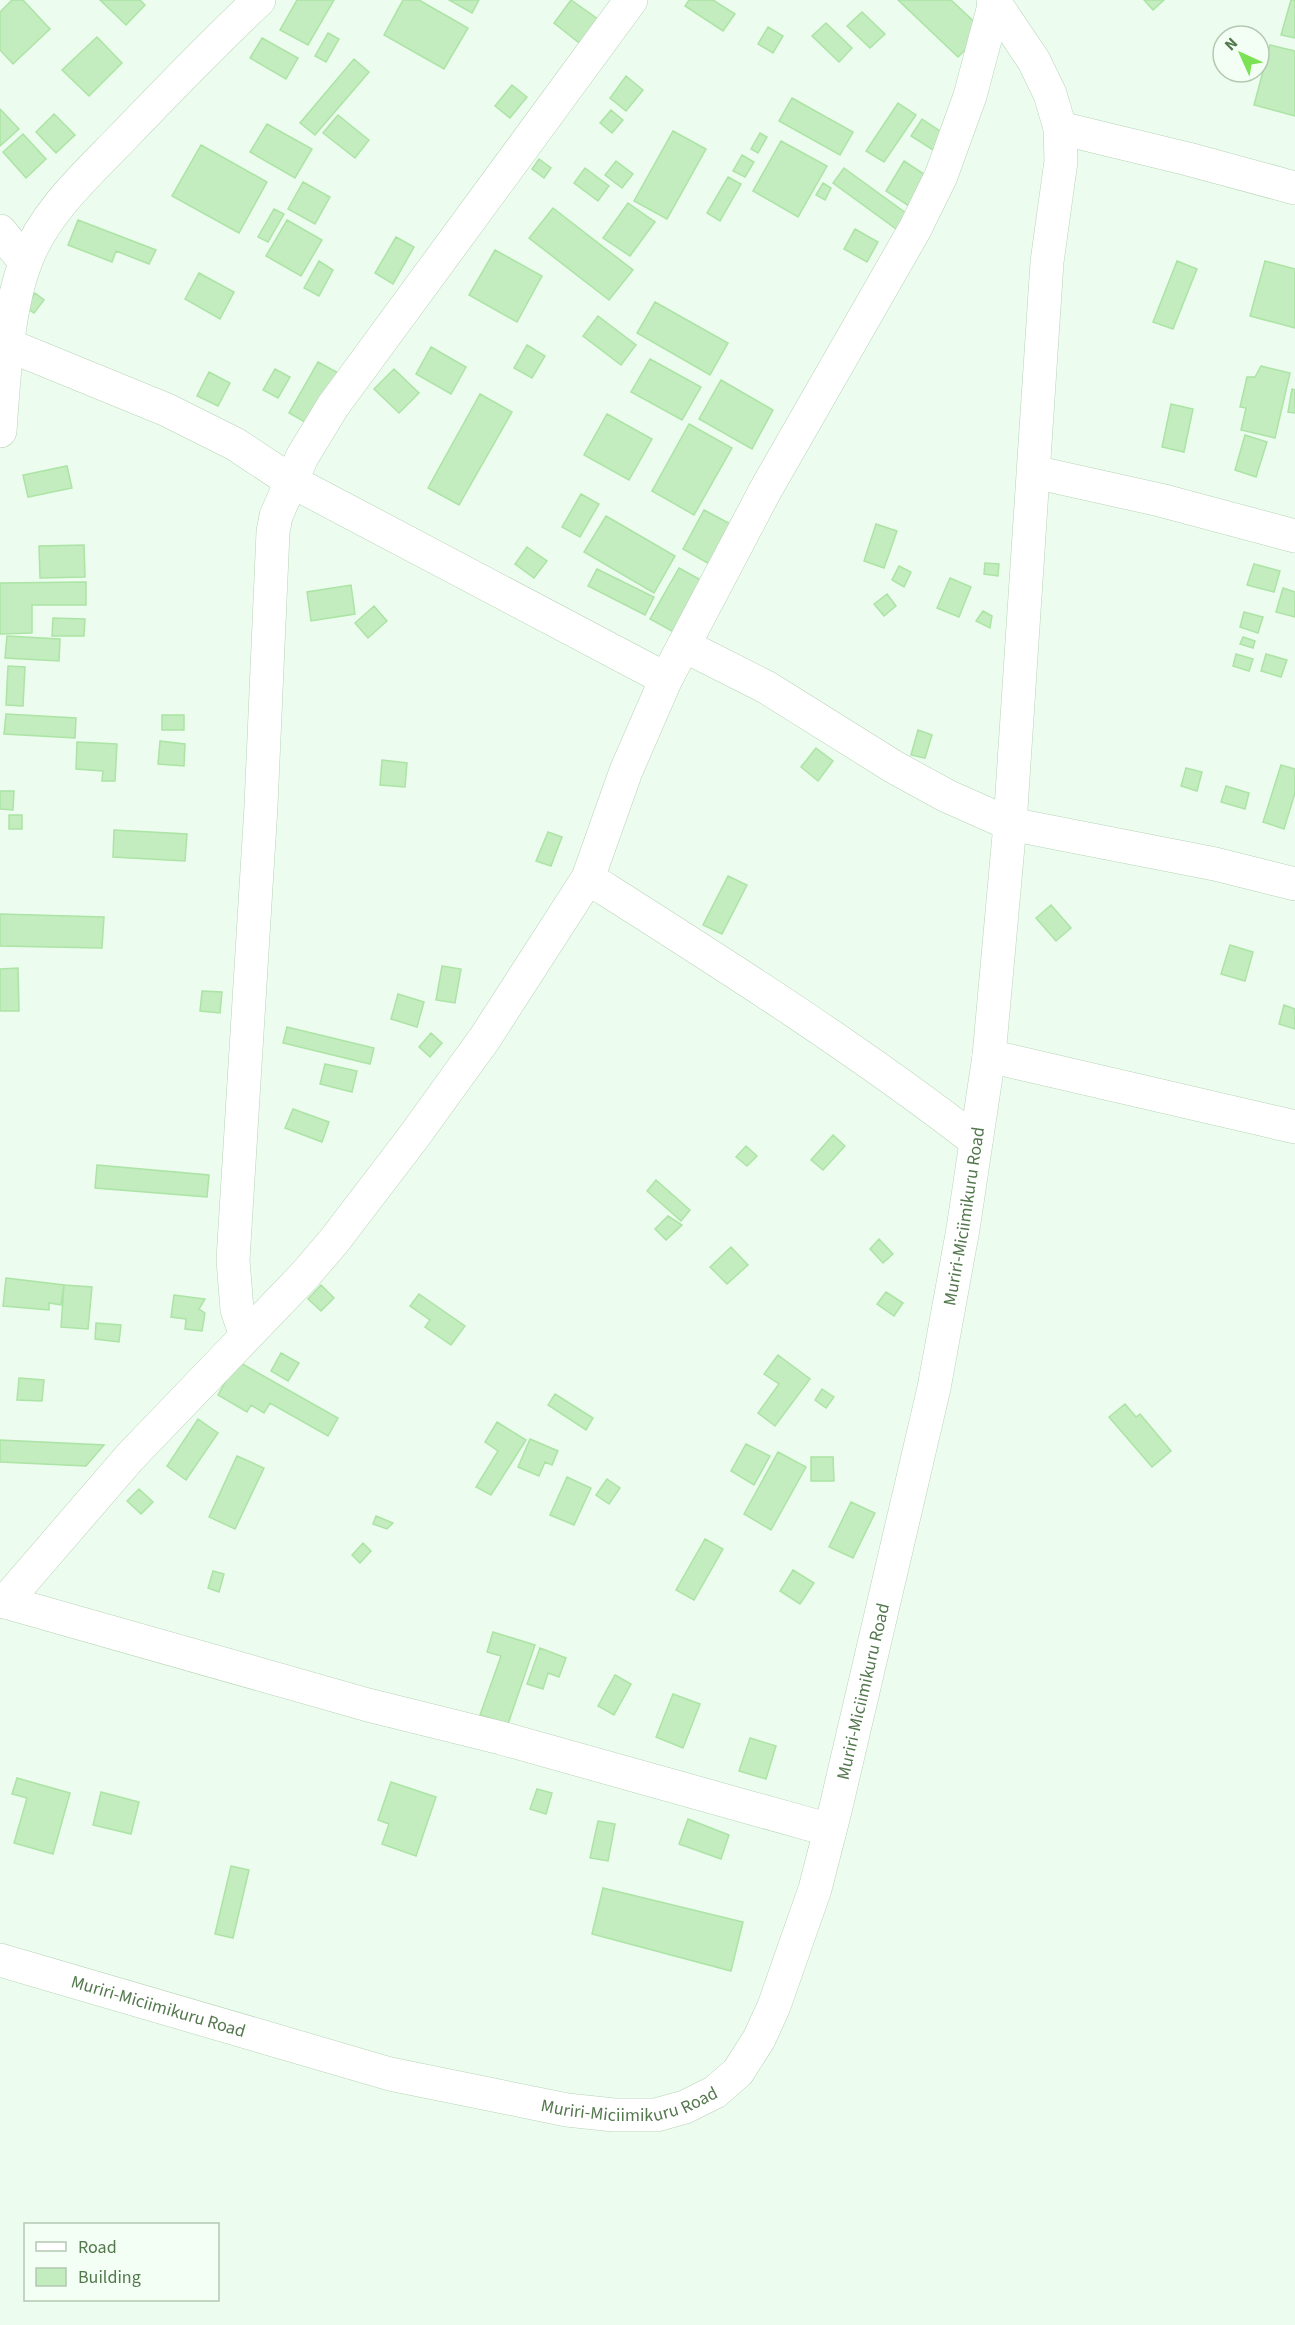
<svg xmlns="http://www.w3.org/2000/svg" width="1295" height="2325" font-family="'Source Sans 3',sans-serif">
	<style>
		.building { fill: #c3ecbf; stroke: #ace4a5; stroke-width: 1.5 }
		.lines { fill: none; stroke-linecap: round; stroke-linejoin: round }
		.minor-casing { stroke: #b8d4b7; stroke-width: 34 }
		.minor { stroke: #fff; stroke-width: 33 }
		.labels { text-anchor: middle; dominant-baseline: central; stroke-width: 5; stroke-linejoin: round; paint-order: stroke }
		.street-label { font-size: 18px; fill: #54784e; stroke: #f3fff4 }
	</style>
	<rect width="100%" height="100%" fill="#ecfcee"/>
	<!-- building -->
	<path class="building" d="M12,0h11l27,29 -37,35 -13,-14v-38z
		M100,0h40l5,5 -19,20z
		M297,0h37l-26,45 -28,-15z
		M403,0h16l49,28 -24,41 -60,-34z
		M449,0h30l-7,13z
		M571,0l31,22 -19,24 -29,-23z
		M689,0h24l22,14 -12,17 -38,-25z
		M898,0h53l33,31 -26,26z
		M1144,0h20l-11,10z
		M1291,0h4v38l-14,-3z
		M862,12l23,22 -15,14 -23,-22z
		M826,23l26,25 -13,14 -27,-26z
		M768,27l15,9 -10,17 -15,-9z
		M328,33l11,6 -13,23 -11,-6z
		M97,37l25,26 -33,33 -27,-26z
		M262,38l36,20 -12,21 -36,-21z
		M1270,45l25,6v65l-41,-11z
		M354,59l15,13 -54,63 -15,-12z
		M626,76l17,14 -17,21 -16,-13z
		M512,85l15,12 -17,21 -15,-12z
		M792,98l61,34 -13,23 -61,-34z
		M898,103l18,12 -32,47 -18,-11z
		M0,109l19,20 -19,17z
		M611,110l12,10 -11,13 -12,-10z
		M54,114l21,21 -19,18 -20,-21z
		M338,115l31,25 -14,18 -32,-25z
		M922,119l30,20 -11,16 -30,-19z
		M267,124l45,25 -17,29 -45,-26z
		M673,131l33,18 -39,70 -33,-18z
		M760,133l7,4 -9,16 -7,-4z
		M23,134l23,25 -20,19 -23,-26z
		M781,141l46,25 -29,51 -45,-26z
		M201,145l66,37 -28,51 -67,-37z
		M742,155l12,7 -9,15 -12,-6z
		M539,159l12,9 -7,10 -12,-9z
		M616,161l17,13 -11,14 -17,-13z
		M904,161l29,19 -18,30 -29,-19z
		M585,168l24,18 -11,15 -24,-18z
		M844,168l70,51 -11,15 -70,-51z
		M728,177l13,7 -21,37 -13,-8z
		M303,182l27,15 -15,27 -27,-15z
		M823,183l8,5 -6,12 -9,-5z
		M628,203l27,19 -25,34 -27,-18z
		M553,208l80,62 -24,30 -80,-62z
		M274,209l10,5 -16,28 -10,-5z
		M78,220l78,30 -7,14 -33,-13 -4,11 -44,-17z
		M287,220l35,20 -21,36 -35,-20z
		M855,229l23,13 -11,20 -23,-13z
		M396,237l18,10 -21,37 -18,-11z
		M495,250l47,26 -25,46 -48,-27z
		M319,261l14,9 -14,26 -15,-8z
		M1177,261l20,8 -24,60 -20,-7z
		M1265,261l30,8v59l-45,-12z
		M199,273l35,19 -14,27 -35,-20z
		M35,293l9,7 -10,13 -9,-6z
		M655,302l73,41 -18,32 -73,-42z
		M598,316l38,29 -15,20 -38,-29z
		M527,345l18,11 -13,22 -18,-10z
		M431,347l35,20 -15,27 -35,-20z
		M650,359l51,28 -19,33 -51,-28z
		M318,362l24,13 -30,51 -23,-13z
		M1261,366l29,7 -15,65 -34,-8 5,-22 -6,-1 7,-30h8z
		M275,369l15,8 -12,21 -15,-8z
		M394,369l25,24 -20,20 -25,-24z
		M209,372l21,11 -12,23 -21,-10z
		M721,380l52,30 -21,39 -53,-30z
		M1292,389l3,1v23l-7,-1z
		M480,394l32,18 -53,93 -31,-17z
		M1171,404l22,5 -9,43 -22,-5z
		M607,414l45,25 -23,41 -45,-25z
		M689,424l43,24 -38,67 -42,-24z
		M1245,435l22,7 -11,35 -21,-7z
		M67,466l5,22 -44,9 -5,-22z
		M581,494l18,10 -19,33 -18,-10z
		M704,510l36,19 -22,40 -35,-20z
		M606,516l69,40 -21,37 -70,-41z
		M876,524l21,7 -13,37 -20,-7z
		M84,545l1,32 -45,1 -1,-32z
		M527,547l20,14 -13,17 -19,-14z
		M985,563l14,1 -1,12 -14,-2z
		M1254,564l26,7 -6,21 -27,-7z
		M899,566l12,6 -7,15 -12,-7z
		M679,568l31,17 -29,51 -31,-17z
		M597,569l57,28 -9,18 -57,-29z
		M950,578l21,9 -12,30 -22,-9z
		M86,582v23h-54v28l-32,1v-51z
		M351,585l4,29 -44,7 -4,-29z
		M1283,588l12,4v25l-19,-5z
		M887,594l9,12 -12,10 -10,-12z
		M374,606l13,15 -19,17 -13,-15z
		M983,611l9,5 -2,12 -14,-7z
		M1244,612l19,5 -5,16 -18,-6z
		M53,618l32,1 -1,17h-32z
		M7,636l53,3 -1,22 -54,-3z
		M1243,637l12,4 -2,7 -13,-4z
		M1236,654l17,5 -4,12 -16,-5z
		M1266,654l21,6 -6,17 -20,-6z
		M8,666l17,1 -2,39 -17,-1z
		M6,714l70,4 -1,20 -71,-4z
		M162,715h22v15h-22z
		M918,730l14,5 -7,23 -14,-3z
		M160,741l25,3 -1,22 -26,-2z
		M77,742l40,2 -2,37h-13l1,-10 -27,-2z
		M816,748l17,13 -15,20 -17,-14z
		M382,760l25,3 -2,24 -25,-2z
		M1281,765l14,4v24l-11,36 -21,-7z
		M1186,768l16,4 -5,19 -16,-5z
		M1226,786l23,7 -4,16 -24,-7z
		M0,791h14l-1,19 -13,-1z
		M9,815h13v14h-13z
		M114,830l73,4 -2,27 -72,-4z
		M548,832l14,5 -11,29 -15,-5z
		M728,876l19,9 -25,49 -19,-9z
		M1051,905l20,23 -15,13 -20,-23z
		M0,914l104,3 -2,31 -102,-2z
		M1230,945l23,7 -8,29 -24,-7z
		M442,966l19,3 -6,34 -19,-3z
		M18,968l1,43h-19v-42z
		M202,991l20,1 -2,21 -20,-2z
		M398,994l26,8 -7,25 -26,-8z
		M1284,1005l11,4v20l-16,-5z
		M287,1027l87,21 -4,16 -87,-21z
		M431,1033l11,10 -12,14 -11,-10z
		M325,1064l32,7 -5,21 -32,-8z
		M293,1109l36,13 -7,20 -37,-14z
		M833,1135l12,11 -22,24 -12,-10z
		M746,1146l11,10 -10,10 -11,-9z
		M97,1165l112,10 -2,22 -112,-9z
		M656,1180l34,30 -9,11 -34,-30z
		M668,1216l14,9 -16,15 -11,-11z
		M879,1239l14,15 -10,9 -13,-14z
		M731,1247l17,18 -21,19 -17,-17z
		M6,1278l58,7 -3,20 -12,-2v7l-46,-4z
		M64,1285l28,2 -4,42 -27,-2z
		M321,1285l13,13 -13,13 -13,-12z
		M886,1292l17,11 -9,13 -17,-12z
		M419,1294l46,32 -14,19 -26,-18 5,-7 -20,-14z
		M174,1295l31,4 -6,10 6,4 -3,18 -17,-2 1,-10 -15,-2z
		M96,1323l25,2 -2,17 -24,-3z
		M281,1353l18,10 -11,18 -17,-10z
		M778,1355l32,24 -35,47 -17,-13 21,-29 -15,-10z
		M237,1361l101,57 -10,18 -58,-33 -6,10 -13,-8 -4,7 -29,-17z
		M19,1378l25,2 -2,21 -25,-1z
		M822,1389l12,8 -8,11 -11,-8z
		M555,1394l38,24 -7,12 -38,-25z
		M1125,1404l11,13 4,-3 31,37 -19,16 -43,-50z
		M198,1419l20,14 -32,47 -19,-14z
		M497,1422l29,18 -35,55 -15,-8 22,-36 -13,-9z
		M530,1439l28,12 -6,14 -7,-3 -6,14 -21,-9z
		M0,1440l104,5 -18,21 -86,-4z
		M746,1444l24,12 -16,29 -23,-14z
		M778,1452l28,15 -35,63 -27,-16z
		M237,1456l27,12 -29,61 -26,-12z
		M811,1457h22l1,24h-23z
		M567,1477l24,11 -17,37 -24,-10z
		M607,1479l13,9 -11,16 -13,-9z
		M139,1489l14,13 -12,12 -14,-13z
		M851,1502l24,11 -22,45 -24,-11z
		M376,1516l17,7 -6,6 -14,-5z
		M705,1539l18,10 -29,51 -18,-10z
		M363,1543l8,8 -11,12 -8,-8z
		M793,1570l21,13 -14,21 -20,-13z
		M213,1571l11,3 -5,18 -11,-4z
		M493,1632l42,13 -27,79 -28,-9 21,-59 -14,-4z
		M540,1648l26,10 -7,19 -11,-4 -5,16 -16,-5z
		M615,1675l16,9 -17,31 -16,-9z
		M673,1694l27,10 -17,44 -27,-11z
		M750,1738l26,8 -10,33 -27,-8z
		M17,1778l53,15 -17,61 -39,-11 13,-45 -15,-4z
		M391,1782l45,15 -20,59 -34,-12 7,-20 -11,-4z
		M537,1789l15,4 -6,21 -16,-5z
		M101,1792l38,10 -8,32 -38,-9z
		M688,1819l41,16 -8,24 -42,-15z
		M598,1821l17,3 -7,37 -18,-3z
		M231,1866l18,4 -16,68 -18,-4z
		M603,1888l140,34 -12,49 -139,-37z"/>
	<g class="lines">
		<!-- minor casing -->
		<g class="minor-casing">
			<g id="minor">
				<path d="M1060,128l128,31 107,29"/>
				<path d="M0,231l25,31"/>
				<path d="M8,345l159,65 68,34 56,37 375,198"/>
				<path d="M0,431c4,-53 7,-121 26,-170 18,-48 60,-86 95,-122 45,-47 91,-94 138,-139"/>
				<path d="M1034,472l126,28 135,36"/>
				<path d="M685,646l81,41 128,80 53,29 63,28 37,-562 14,-101 -1,-33 -10,-34 -16,-33 -41,-61"/>
				<path d="M588,878c132,84 264,167 388,263"/>
				<path d="M989,1056l306,71"/>
				<path d="M246,1335l-9,-25 -4,-50 28,-454 12,-274 3,-16 26,-59 31,-51 298,-406"/>
				<path d="M0,1600l5,2 125,-145 174,-181 30,-35 78,-102 73,-101 103,-160 38,-107 40,-92 100,-190 149,-260 26,-53 29,-80 25,-94"/>
				<path d="M5,1602l363,103 133,33 329,92"/>
				<path id="s1" d="M0,1960l390,114 177,36 47,5h42l29,-8 30,-15 23,-20 21,-33 15,-33 41,-117 20,-78 99,-423 29,-159 26,-173 21,-232 205,40 80,20"/>
			</g>
		</g>
		<!-- minor -->
		<use href="#minor" class="minor"/>
	</g>
	<g class="labels">
		<!-- street labels -->
		<g class="street-label">
			<text stroke="none"><textPath href="#s1" startOffset="1659">Muriri-Miciimikuru Road</textPath></text>
			<text stroke="none"><textPath href="#s1" startOffset="1173">Muriri-Miciimikuru Road</textPath></text>
			<text stroke="none"><textPath href="#s1" startOffset="165">Muriri-Miciimikuru Road</textPath></text>
			<text stroke="none"><textPath href="#s1" startOffset="651">Muriri-Miciimikuru Road</textPath></text>
		</g>
	</g>
	<!-- legend -->
	<rect x="24" y="2223" width="195" height="78" fill="#f3fff4" stroke="#b3c9b2" stroke-width="1.5"/>
	<rect x="36" y="2242" width="30" height="9" fill="#ffffff" stroke="#b3c9b2" stroke-width="1.5"/>
	<text x="78" y="2253" font-size="18" fill="#54784e">Road</text>
	<rect x="36" y="2268" width="30" height="18" fill="#c3ecbf" stroke="#b3c9b2" stroke-width="1.5"/>
	<text x="78" y="2283" font-size="18" fill="#54784e">Building</text>
	<!-- north arrow -->
	<g transform="translate(1241 54) rotate(315)"><circle r="28" fill="#f3fff4" stroke="#b3c9b2" stroke-width="1.5"/>
	<path d="M0-4.5L10 22L0 15L-10 22Z" fill="#7be255"/>
	<text y="-9" font-size="16" font-weight="bold" text-anchor="middle" fill="#54784e">N</text>
	</g>
</svg>
